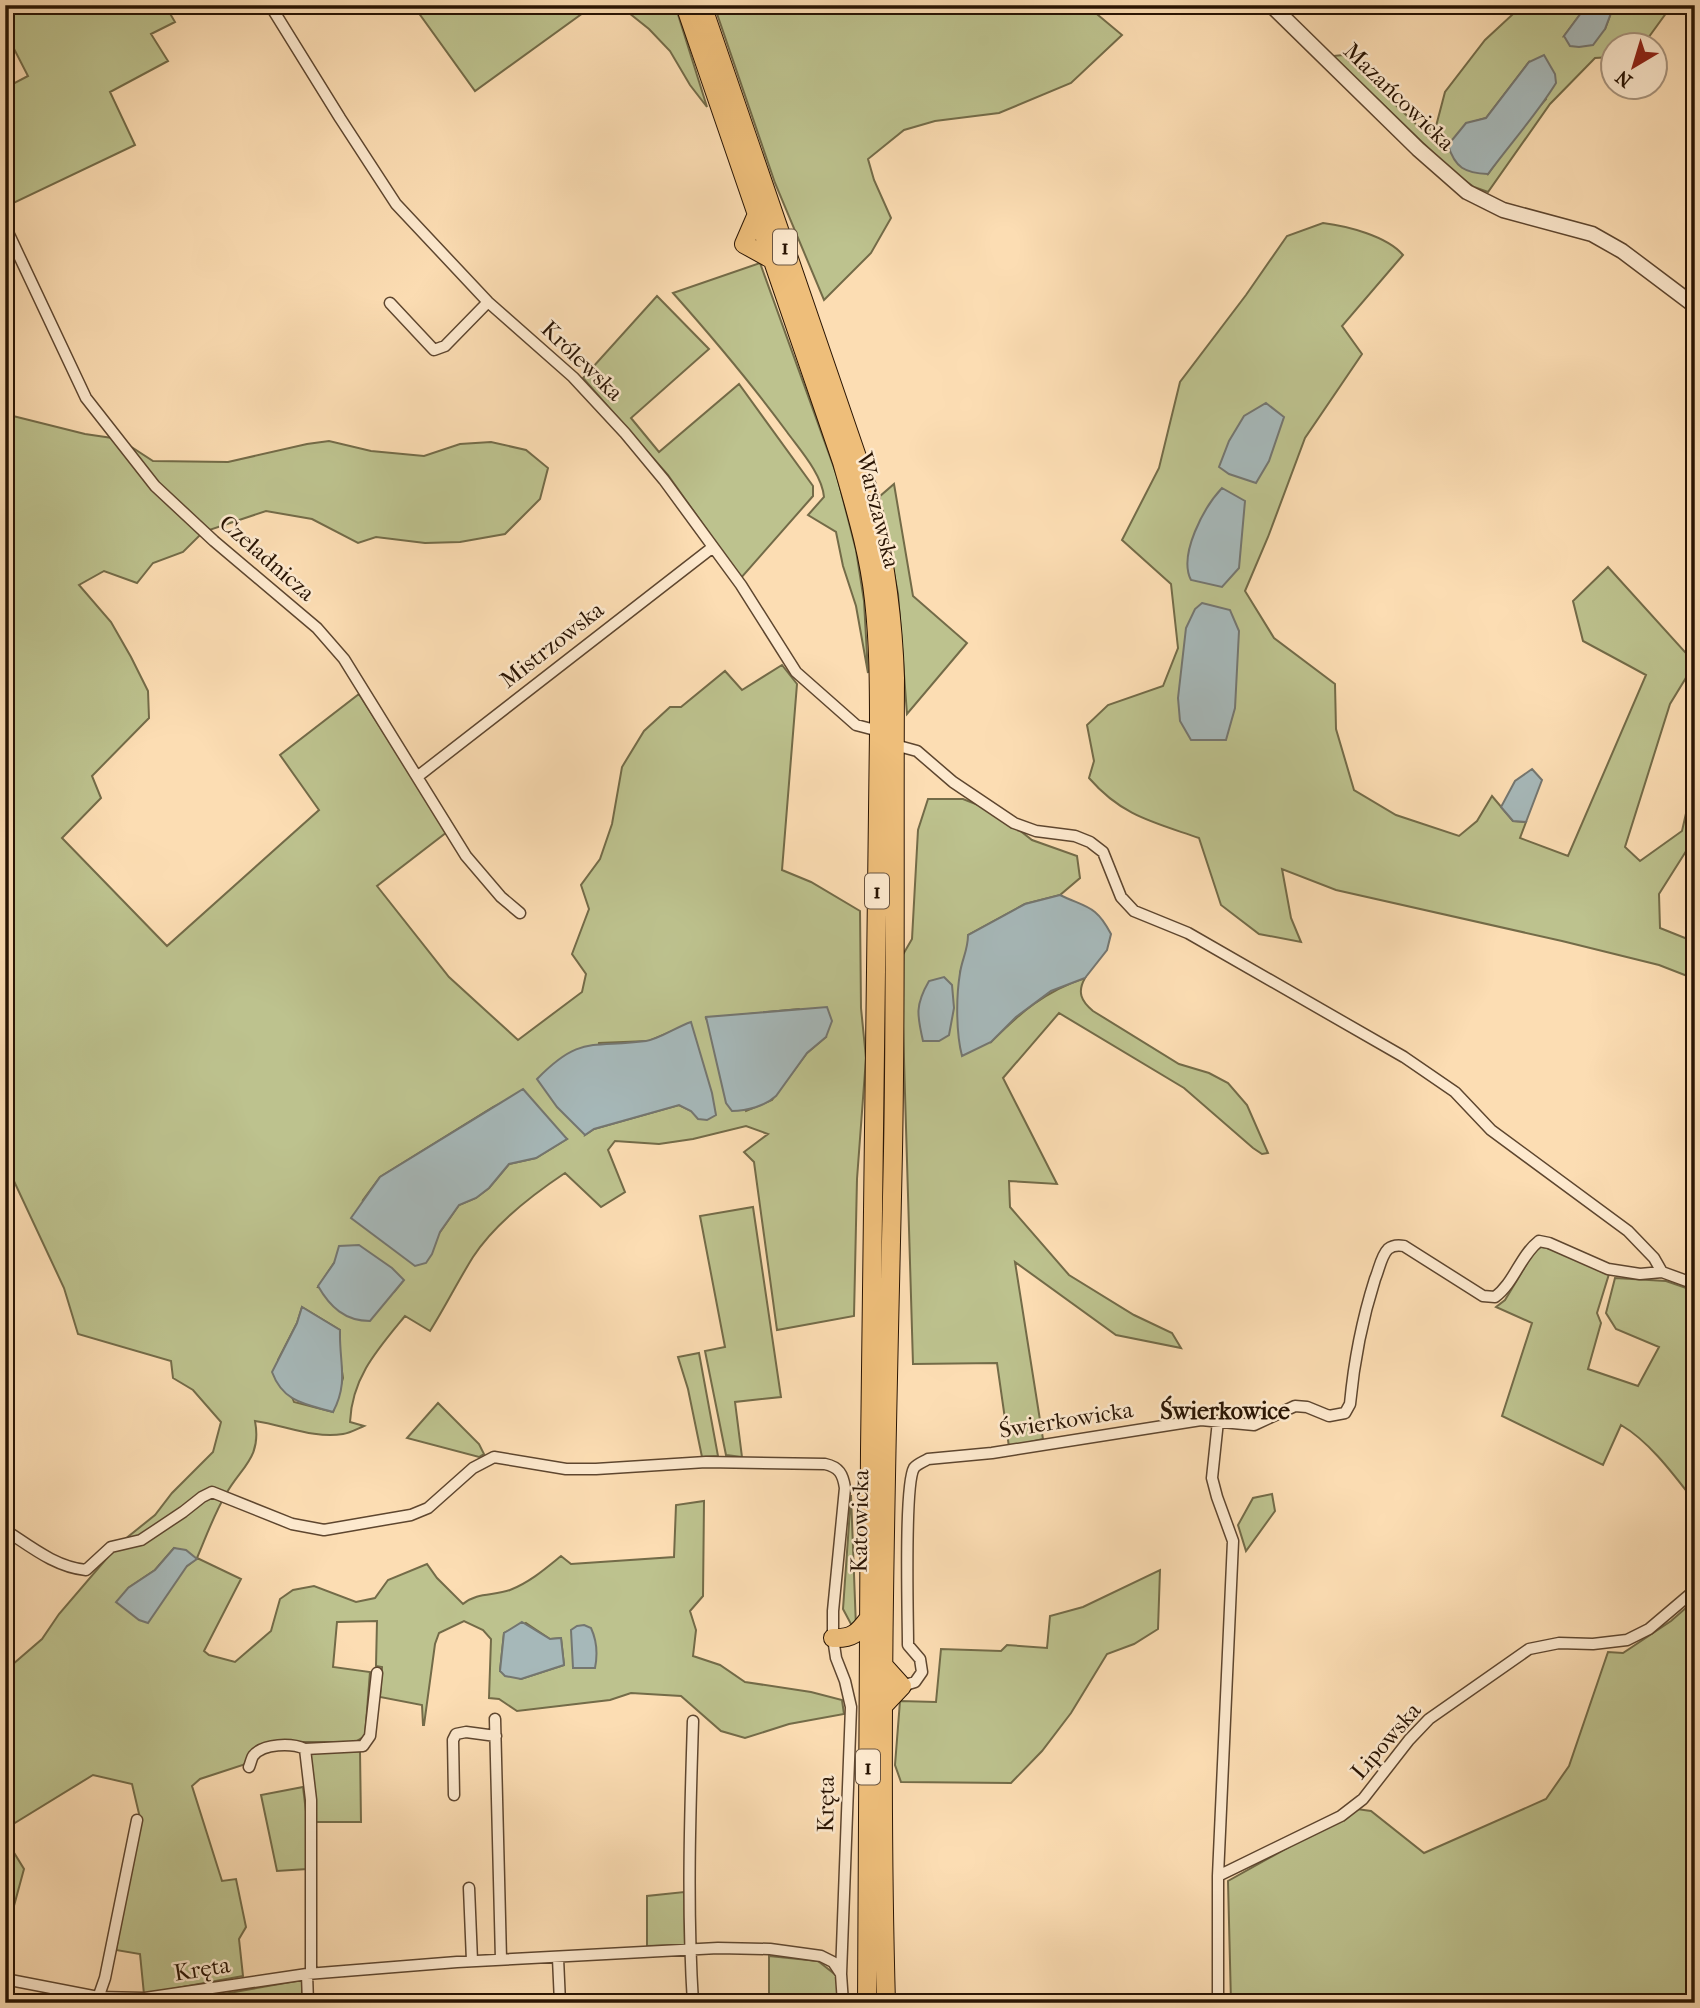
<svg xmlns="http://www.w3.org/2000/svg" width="1700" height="2008" font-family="'IM FELL French Canon',serif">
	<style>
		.green { fill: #bdc28e; stroke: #736b48; stroke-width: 2; fill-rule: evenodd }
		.water { fill: #a6b8b9; stroke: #747670; stroke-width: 2 }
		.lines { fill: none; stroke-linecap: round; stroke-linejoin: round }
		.minor-casing { stroke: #5e462f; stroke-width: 13 }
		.tertiary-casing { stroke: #5e462f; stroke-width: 17 }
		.primary-casing { stroke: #291403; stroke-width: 20 }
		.minor { stroke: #fde9ce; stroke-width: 10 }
		.tertiary { stroke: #fde9ce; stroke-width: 14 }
		.primary { stroke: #eebe7a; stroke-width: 18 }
		.labels { text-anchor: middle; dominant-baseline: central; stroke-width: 5; stroke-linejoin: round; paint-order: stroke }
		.shield { fill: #fde9ce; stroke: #695440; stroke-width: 2 }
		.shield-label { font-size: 21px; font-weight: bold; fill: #291403 }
		.street-label { font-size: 23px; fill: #291403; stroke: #fde9ce }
		.neighbourhood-label { font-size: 24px; font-weight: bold; fill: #291403; stroke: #fde9ce }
	</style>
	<rect width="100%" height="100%" fill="#fcddb3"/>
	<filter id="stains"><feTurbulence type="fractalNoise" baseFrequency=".00286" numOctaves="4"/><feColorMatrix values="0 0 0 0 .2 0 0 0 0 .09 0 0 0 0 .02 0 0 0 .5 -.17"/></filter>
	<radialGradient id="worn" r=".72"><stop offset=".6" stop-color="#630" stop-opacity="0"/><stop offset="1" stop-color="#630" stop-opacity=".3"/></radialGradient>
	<!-- green -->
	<path class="green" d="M165,5l10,17 -24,12 17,27 -58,31 25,53 -130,62v-119l23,-12 -17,-33 -6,2v-39z
		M413,5h181l-119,86z
		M619,5h56l32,102 -17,-22 -20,-34 -21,-22z
		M714,5h237l22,9 32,-9h81l36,30 -51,48 -72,30 -64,8 -31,9 -36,29 6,21 17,38 -20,35 -47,47 -49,-117z
		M1527,5h60l-23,31 41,-7 9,-24h58l-29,40 -31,1v11l-17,1 -45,46 -62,88 -14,-5 -20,-14 -121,-117 10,-1 76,72 16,3 10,-38 40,-52 28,-26zM1529,62l17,37 -27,31 -31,44 -22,-50 20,-6z
		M1323,223c24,3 64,13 80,32l-61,71 20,28 -57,84 -37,99 -23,54 29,47 61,46 1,45 18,61 42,25 63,21 18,-15 15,-25 21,25 13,1 -6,16 48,18 78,-181 -63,-34 -10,-40 35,-34 87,96 -25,41 -45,143 15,14 42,-30 5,-22 8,8v20l-36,57 1,34 35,14v37l-36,-14 -97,-24 -226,-51 -54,-21 9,49 10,24 -42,-8 -38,-29 -22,-67c-46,-16 -77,-22 -110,-60l5,-17 -7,-36 21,-20 55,-19 15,-38 -7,-64 -49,-44 37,-72 21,-86 66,-87 41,-59z
		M760,263l77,213 19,74 8,51 4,72 -12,-67 -13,-40 -7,-34 -28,-17 16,-18c-2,-23 -24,-47 -37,-65 -36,-49 -74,-94 -114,-139z
		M657,296l52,53 -78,69 28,34 80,-68 74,102v10l-72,82 -73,-103 -85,-97z
		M5,414l80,20 34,5 34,22 75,1 79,-18 22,-3 42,10 53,5 36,-12 31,-2 35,8 22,18 -8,31 -35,35 -45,8 -35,1 -49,-6 -18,6 -46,-24 -46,-8 -63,21 -20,20 -30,11 -16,20 -33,-12 -25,14 32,37 20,35 17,34 1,27 -57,58 9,22 -39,40 105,108 152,-136 -39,-55 79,-61 88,138 -70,54 72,91 69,63 64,-48 4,-18 -14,-20 17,-45 -8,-24 19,-26 12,-35 10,-57 22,-36 26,-24h11l44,-36 17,19 40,-25 15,19 -15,186 29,12 49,29 1,97 5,50 -9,121 -3,137 -77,14 -23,-168 -10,-10 24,-18 -22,-8 -53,13 -34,5 -44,-3 -7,9 17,42 -24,15 -36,-34c-33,22 -70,50 -92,84 -15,24 -28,50 -43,74l-25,-15c-27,33 -53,61 -55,106l14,4c-7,3 -14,7 -21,8 -29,5 -59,-9 -88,-13 7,37 -14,46 -29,73 -12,20 -20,43 -29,64l44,21 -37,72 5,4 26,7 36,-31 9,-32 13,-9 21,-4 42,16 19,-4 13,-18 39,-16 10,14 26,26c14,-12 31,-8 47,-14 20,-8 35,-21 51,-34l10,8 103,-7 2,-52 28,-4 -1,95 -13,15 6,19 -3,26 27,9 25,17 66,10 31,8 2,14 -55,10 -44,14 -24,-7 -40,-35 -50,-3 -21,7 -93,11 -18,-12 -10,-1 2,-59 -8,-9 -19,-9 -25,12 -4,11 -11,81h-1l-1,-20 -42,-8 2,-30 -6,-1 1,-45 -40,1 -4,45 37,5 -5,64 -10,6h-70l-21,4 -9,15 -55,18 -8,7 30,95 14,-2 10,48 -7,12 4,37 -99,18 -4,-40 -24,-4 24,-132 -8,-34 -39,-9 -88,54v-158l37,-32 17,-25 60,-70 36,-29 17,-22 41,-41 8,-30 -28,-32 -20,-12 -2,-17 -93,-27 -14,-46 -59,-126zM799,1009l27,28 -19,16 -35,47 -26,11 -40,-93zM691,1023v88l-12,-6 -85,24 -9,6 14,-92 50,-2zM513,1097l54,42 -31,19 -27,6 -20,24 -13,10 -17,7 -19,27 -77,-32 17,-23 113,-70zM334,1263l69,18 -9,11 -76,-5zM302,1307l38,23v28l3,20 -10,34 -39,-10 -16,-42 19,-37zM174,1548l22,11 -9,7 -59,22 27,-18zM526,1623l24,16 11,-1 3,27 -43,14 -21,-8 4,-38z
		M894,484l19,112 54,47 -60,71 -9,-120 -19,-97z
		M928,799h35l33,13 36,28 45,16 3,22 -20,17 -35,9 -57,31v13l-8,25 31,69c29,-29 54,-51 94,-64 -8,14 -4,23 8,33l86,53 30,9 19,10 19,22 21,48 -6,1 -9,-6 -69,-60 -125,-75 -56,65 54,106 -48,-3 1,26 59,68 65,40 38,18 9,15 -65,-13 -101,-73 28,177 -34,8 -12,-84 -84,1 -12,-406 11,-19 6,-109z
		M753,1207l28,190 -46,5 7,55 -16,-2 -21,-104 20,-4 -25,-131z
		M1541,1247l11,2 57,25 -12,39 4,10 -13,46 50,17 21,-39 -43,-18 -10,-16 9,-35 51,3 29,10v211c-21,-27 -45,-60 -74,-77l-18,40 -101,-49 30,-93 -36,-16 9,-7 29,-48z
		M699,1353l19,103 -16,1 -14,-68 -10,-32z
		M438,1403l41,41 5,10 -5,3 -72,-19z
		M1272,1494l3,17 -29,40 -8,-26 15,-27z
		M851,1495l5,132 -4,-1 -9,-17z
		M1160,1570l-2,59 -24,15 -27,10 -36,59 -29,38 -31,32 -110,-1 -6,-17 5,-64 36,1 5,-53 60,2 6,-6 40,3 3,-32 33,-9z
		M1695,1600v403h-464l-3,-122 129,-72 14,2 53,42 122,-54 23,-33 39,-114 15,1 48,-32z
		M360,1751l1,71h-46l-5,-70z
		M303,1787l4,33v49l-30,2 -16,-76z
		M5,1838l19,31 -19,70z
		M684,1892l1,53 -38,1v-50z
		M769,1956l49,5 19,15v27h-68z
		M302,1980v23h-108l1,-4z"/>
	<!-- water -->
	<path class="water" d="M1587,5h27l-9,24 -12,16 -14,2 -9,-1 -6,-10z
		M1544,55l11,19 1,9c-19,31 -46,61 -68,91 -23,-1 -33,-6 -40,-29l18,-22 20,-5 43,-56z
		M1266,403l18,14 -15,44 -13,22 -27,-9 -10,-7 10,-26 15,-25z
		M1222,488l23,13 -6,67 -17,19 -31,-7c-13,-25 13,-73 31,-92z
		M1202,603l28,7 9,21 -4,77 -9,32h-35l-11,-19 -2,-23 8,-70 9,-19z
		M1532,769l10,11 -16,42 -13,-1 -12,-14 14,-26z
		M1060,895c27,13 36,10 51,39l-4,16 -22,28 -34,13 -35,26 -25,25 -29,14c-6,-23 -6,-59 -2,-83 2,-14 8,-23 8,-38l57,-31z
		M944,977l8,8 2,23 -5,27 -10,6h-16c-6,-26 -8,-36 6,-60z
		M827,1007l5,14 -6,16 -19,16 -31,43c-11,10 -29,15 -44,15l-6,-8 -20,-86z
		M691,1022l21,71 4,22 -9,5 -9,-1 -7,-8 -12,-6 -85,24 -9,6 -28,-28 -20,-28c43,-44 54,-31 109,-38 14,-2 30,-14 45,-19z
		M523,1089l44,50 -31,19 -27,6 -20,24 -13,10 -17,7 -19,27 -8,22 -6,9 -11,3 -64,-48 29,-41z
		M359,1245l33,23 12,12 -34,41c-25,0 -40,-14 -52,-35l16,-23 5,-17z
		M302,1307l38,23c-1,33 9,52 -7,82 -28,-8 -50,-10 -61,-40l25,-49z
		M174,1548l12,2 11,9 -10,7 -39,57 -9,-3 -23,-18 12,-14 27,-18z
		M522,1622l28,17 11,-1 3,27 -43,14 -16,-3 -5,-5 4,-38z
		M584,1625l7,3c6,13 7,25 4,40h-22l-2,-38 6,-4z"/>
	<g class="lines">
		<!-- minor casing -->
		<g class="minor-casing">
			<path id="minor" d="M270,5l70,113 56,86 92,98 85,75 52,56 39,47 77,105 55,87 60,53 23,6
				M5,226l81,172 69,88 59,55 103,87 27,31 122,197 35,41 19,16
				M390,303l44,47 11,-4 43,-44
				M895,745l22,6 36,31 61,41 22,8 39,5 15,6 13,10 18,45 13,14 54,22 216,124 51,35 36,38 137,101 26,27 8,14
				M417,777l296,-230
				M1218,1421l-6,57 5,19 16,44 -15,335
				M5,1530c25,16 50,37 81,40l25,-23 30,-7 42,-28 19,-15 10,-5 80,32 32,6 87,-15 17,-7 45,-40 21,-11 72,12h30l110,-7 119,2c14,3 18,10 20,24l-12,123v27l3,20 9,23 6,26 -10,267
				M902,1686l13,-4 7,-10 -2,-13 -12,-14c0,-28 -4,-160 6,-177 3,-4 9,-6 14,-9l64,-6 209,-33 53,5 41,-19 12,1 22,9 16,-3 5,-9c4,-43 12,-84 25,-125 4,-9 6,-23 13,-30 5,-4 11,-4 16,-3l79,50 12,1c19,-14 25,-41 44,-56l10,2 59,26 32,5 22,-2 33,12
				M495,1719l6,240
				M693,1721c-3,94 -6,188 0,282
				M249,1767c1,-2 3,-10 4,-11 10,-13 39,-13 52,-7
				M454,1795l-1,-55 3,-6 10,-2 30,4
				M469,1888l3,73
				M558,1958l2,45
				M311,1973v-173l-6,-51 58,-3 7,-10 7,-63
				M307,1974l1,29
				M5,1979l93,18 47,1 162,-24 150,-12 261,-14 52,1 51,7 12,6 8,12 2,29
				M97,2001l8,-23 32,-158
				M1218,2003v-127l123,-60 22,-17 46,-59 20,-21 100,-70 30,-6 34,1 34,-4 22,-11 46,-39"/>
		</g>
		<!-- tertiary casing -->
		<g class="tertiary-casing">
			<path id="tertiary" d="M1271,5l147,144 49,43 36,18 89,24 30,17 73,55"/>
		</g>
		<!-- primary casing -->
		<g class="primary-casing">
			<path id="primary" d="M685,5l157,457c13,46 27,91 32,138 5,44 5,87 5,131l-9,719 -3,553
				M702,5l166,484c16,63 25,125 27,189 -1,158 1,316 -2,473 -6,284 -15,568 -7,852
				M757,214l-13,30 29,16
				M833,1638c19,1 25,-5 36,-20
				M884,1705l18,-19 -18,-20"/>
		</g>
		<!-- minor -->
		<use href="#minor" class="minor"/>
		<!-- tertiary -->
		<use href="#tertiary" class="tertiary"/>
		<!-- primary -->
		<use href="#primary" class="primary"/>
	</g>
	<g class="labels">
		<!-- shield labels -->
		<g class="shield">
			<rect x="773" y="229.5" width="24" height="35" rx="5"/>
			<rect x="865" y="873.5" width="24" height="35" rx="5"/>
			<rect x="856" y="1749.5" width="24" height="35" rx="5"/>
		</g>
		<g class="shield-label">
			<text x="785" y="247">1</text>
			<text x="877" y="891">1</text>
			<text x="868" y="1767">1</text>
		</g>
		<!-- street labels -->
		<g class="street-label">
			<text transform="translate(1399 97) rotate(44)">Mazańcowicka</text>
			<text transform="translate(582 361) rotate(44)">Królewska</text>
			<text transform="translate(878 510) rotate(76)">Warszawska</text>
			<text transform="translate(267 558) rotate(41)">Czeladnicza</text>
			<text transform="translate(552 645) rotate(-38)">Mistrzowska</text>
			<text transform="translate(1066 1420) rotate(-9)">Świerkowicka</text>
			<text transform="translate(860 1521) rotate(-89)">Katowicka</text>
			<text transform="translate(1386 1741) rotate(-49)">Lipowska</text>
			<text transform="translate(826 1804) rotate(-89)">Kręta</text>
			<text transform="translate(202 1969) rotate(-9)">Kręta</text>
		</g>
		<!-- neighbourhood labels -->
		<g class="neighbourhood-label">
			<text x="1225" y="1411">Świerkowice</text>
		</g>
	</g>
	<!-- margin -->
	<rect width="1700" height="2008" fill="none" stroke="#fcddb3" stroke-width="28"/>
	<rect x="7" y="7" width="1686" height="1994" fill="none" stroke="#291403" stroke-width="3.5"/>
	<rect x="14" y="14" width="1672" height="1980" fill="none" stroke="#291403" stroke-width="2"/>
	<!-- north arrow -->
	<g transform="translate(1634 66) rotate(218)"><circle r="33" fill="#fde9ce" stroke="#a8947d" stroke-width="2"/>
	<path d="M0-5L12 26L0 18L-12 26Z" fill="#8f2418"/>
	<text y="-10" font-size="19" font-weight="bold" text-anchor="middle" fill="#291403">N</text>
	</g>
	<rect width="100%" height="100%" filter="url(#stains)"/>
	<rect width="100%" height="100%" fill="url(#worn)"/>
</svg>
